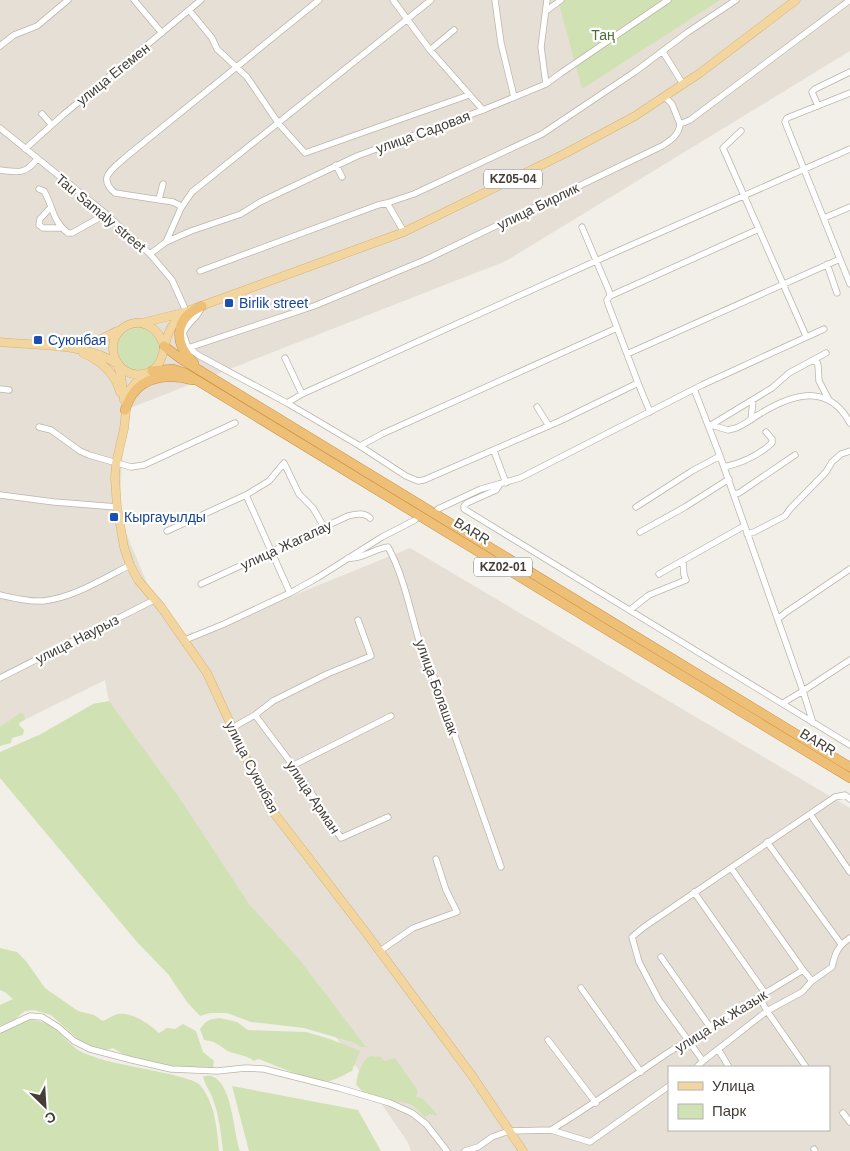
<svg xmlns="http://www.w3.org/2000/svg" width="850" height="1151" font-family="Arial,sans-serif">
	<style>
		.residential { fill: #e5dfd6; fill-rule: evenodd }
		.green { fill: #d0e2b4 }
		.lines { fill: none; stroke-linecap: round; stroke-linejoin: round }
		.minor-casing { stroke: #bcb5ab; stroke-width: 7 }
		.major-casing { stroke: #d7b271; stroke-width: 9 }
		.highway-casing { stroke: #cc9347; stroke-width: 10 }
		.minor { stroke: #fff; stroke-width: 5.5 }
		.major { stroke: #f3d69f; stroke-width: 8 }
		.highway { stroke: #eebf76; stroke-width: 9 }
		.transit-dot { fill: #1a4fb4; stroke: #fff; stroke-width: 2 }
		.labels { text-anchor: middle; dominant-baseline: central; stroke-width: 4.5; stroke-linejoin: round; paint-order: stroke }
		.shield { fill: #fff; stroke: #7c7873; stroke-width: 1 }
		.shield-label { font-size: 12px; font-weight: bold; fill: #443e37 }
		.park-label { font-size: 14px; fill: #4c7031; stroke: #fff }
		.street-label { font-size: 14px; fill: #443e37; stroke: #fff }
		.transit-label { font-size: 14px; fill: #164399; stroke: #fff; text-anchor: start }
	</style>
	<rect width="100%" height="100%" fill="#f2eee8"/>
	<!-- residential -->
	<path class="residential" d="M0,0h850v51l-344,210 -381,149 -6,106 35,84 28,37 10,-5 9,1 209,-85 440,260v343h-439l-4,-10 -297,-434 -5,-27 -105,52zM669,1067h160v63h-160z"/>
	<!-- green -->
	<path class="green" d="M558,0h162l-138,89z
		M117 349a21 21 0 1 1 42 0a21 21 0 1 1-42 0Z
		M109,701l69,95 71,108 50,55 67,88h-5l-6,-4 -51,-15 -53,-6 -24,-9h-17l-10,3 -13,-14 -19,-28 -31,-32 -137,-164v-26l41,-18 52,-30z
		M20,713l4,1 1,6 -5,2 -1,3 5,5 -1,5 -11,3 -1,5 -11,3v-19z
		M0,948l17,4 9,9 19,27 33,23 16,4 9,6c5,-2 10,-6 15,-7 15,-2 31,10 41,19l8,-5 8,1 8,-5 13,7 7,21 11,9 -1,8 -51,-2 -39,-13 -10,-6 -12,4 -21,-11 -29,-26 -17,-5 -9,1 -11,9 -14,6v-21l13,-6 -8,-7 -5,-2z
		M220,1018l17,4 11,8 58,2 24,7 30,12 -8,20c-7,3 -14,8 -22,10 -13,3 -57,-17 -72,-22l-4,2c-9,-7 -20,-6 -28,-11 -8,-6 -12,-9 -22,-10l-4,-11c6,-9 10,-10 20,-11z
		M29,1020c23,1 28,12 44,26 6,6 16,9 24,12 18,7 95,17 103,27 15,18 17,44 19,66h-219v-119z
		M370,1056l11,1 4,4 10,-3 23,33 -2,6 6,1 15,16 -1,2 -6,-2 -5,3c-4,-3 -10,-11 -15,-13 -19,-6 -42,-1 -54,-20 2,-11 5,-22 14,-28z
		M203,1076c4,0 8,-1 11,1 19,11 19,55 26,74h-17c-2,-18 -4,-37 -11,-54 -3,-8 -7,-12 -9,-21z
		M232,1086l126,24 23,41h-132z"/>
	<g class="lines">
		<!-- minor casing -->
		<g class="minor-casing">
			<path id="minor" d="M134,0l28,33
				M393,0l37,50 53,60
				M495,0l6,43 13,54
				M189,10l23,28 5,11 30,28 32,47 26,29 164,-58
				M546,11l15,-11
				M0,46l14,-11 23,-9 31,-26
				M430,50l24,-20
				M663,52l20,32
				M546,84l-5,-37 6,-47
				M850,93l-63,25 -2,4 65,162
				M665,97l7,7 8,20
				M818,106l-6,-14 3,-3 35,-17
				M42,114l10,11
				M0,128l106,86 44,40 22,26 14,31
				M741,131l-18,17 83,188
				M25,149l38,-34 138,-115
				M336,165l6,12
				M0,170c18,2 25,5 37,-11
				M39,189l5,2c9,15 8,30 24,42h4l34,-19
				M159,199l4,-15
				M50,208l-10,11 -1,6 4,3h19
				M181,208l-2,-3 -6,-3 -58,-9c-19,-16 -1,-25 12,-37l192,-156
				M824,218l26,-11
				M582,227l27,64 1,5 -3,4 1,4 30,79
				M404,232l-17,-29 27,-9 128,-60 94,-63 52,-39 48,-32
				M166,242l25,-11 50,-17 19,-12 97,-46 126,-46 63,-26 15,-11 107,-73
				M150,254l16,-12 15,-34 11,-16 239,-192
				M827,264l10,29
				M200,271l178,-66 9,-2
				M610,296l149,-67
				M202,306c-4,13 -13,14 -19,27l5,15 10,7 89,48 73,43 46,30 12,5 6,-1 136,-59 78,-38 12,29
				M188,348l126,-42 111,-46 237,-114c9,-6 17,-11 18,-22l10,-4 160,-120
				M627,354l213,-95
				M285,358l17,36
				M812,361l5,1 1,3 1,16 10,19
				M0,389l9,1
				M694,389l26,67 83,235 47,-31
				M287,403l15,-9 316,-143 232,-102
				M537,407l12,19
				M751,420l2,-20
				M711,425l61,-37 17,-15 37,-20
				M709,426l2,-1 17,5 8,-2c10,-4 18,-11 27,-16 32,-19 66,-28 87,11
				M39,427l12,3 29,21 9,4 42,12 13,-2 91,-42
				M360,446l22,-12 235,-106
				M494,451l12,32
				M724,467c18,-4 35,-12 48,-24v-4l-6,-7
				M500,484l-4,6 -29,13 -3,3v3l386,236
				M734,494l5,-1 56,-38
				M0,495l54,7 63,5
				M246,495l44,98
				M636,507l56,-36 28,-15
				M438,509l43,-20 39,-11 182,-93 122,-56
				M167,531l79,-36 23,-14 15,-18 15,31 14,14 11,19
				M640,532l45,-25 44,-28
				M747,534l7,-2 31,-16 5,-7 36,-37 6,-10 9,-8 9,-3
				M348,558c12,2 28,-10 40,-11 17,31 23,69 34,103 3,10 9,20 13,29l66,188
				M659,574l85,-48
				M201,584l147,-68c8,-2 16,-4 22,2
				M0,595c13,3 29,7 43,6 30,-3 60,-22 87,-36
				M630,610l19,-15 37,-15 -2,-5 -1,-14
				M778,619l7,-6 65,-44
				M185,640l39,-16 66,-31 27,-15 65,-41 33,-17
				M0,678l154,-78
				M783,703l20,-12 10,32
				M255,715l42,56 44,67 47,-21
				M232,728l23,-13 18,-14 54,-27 44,-18 -13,-36
				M292,766l99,-50
				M810,814l40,58
				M767,842l74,102
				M731,868l72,102
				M694,892l71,101
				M380,951l33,-23 44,-16 -11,-22 -10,-31
				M661,957l49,70
				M581,988l60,84
				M760,998l7,13 39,56
				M0,1030l30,-14 12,1 16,10 16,14 16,8 42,11 39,9 46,2 29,-3 18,1 75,19 51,15 22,10 14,11 21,27
				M548,1040l48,63
				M718,1049l11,18
				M703,1061l-44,-61 -20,-38 -7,-25 12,-10 191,-130 10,-2 5,4
				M697,1067l6,-6 64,-50 35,-19 10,-11
				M843,1113l7,9
				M551,1130c39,-24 77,-50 115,-76 45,-29 92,-56 137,-84l9,11 20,-14c3,-14 6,-21 18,-29
				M814,1149l1,2
				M465,1151l13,-4 14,-10 17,-6 42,-1 39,12 79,-56"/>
		</g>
		<!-- major casing -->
		<g class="major-casing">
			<path id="major" d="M142,323l40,-10 222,-81 162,-79 69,-37 24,-16 41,-27 96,-73
				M0,342c35,4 88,1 117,22l4,11 3,25
				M74,346l27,-7 16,-8
				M164,346c-5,-17 -21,-29 -38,-20 -25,14 -11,53 17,48 22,-4 19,-26 26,-42 3,-7 8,-13 13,-19
				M83,353c18,8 32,20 37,39
				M147,373l-10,8 -9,11 -4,37 -8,34 -1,15 2,29 7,40 6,18 8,15 23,27 46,66 61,132 96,125 109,147 50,74"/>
		</g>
		<!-- highway casing -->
		<g class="highway-casing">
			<path id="highway" d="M164,346l17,13 669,408
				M194,363c-21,-20 -20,-45 8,-57
				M152,371l21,-2 12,4 665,405
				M125,410c2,-5 4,-11 7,-15 13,-20 40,-21 60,-15"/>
		</g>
		<!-- minor -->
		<use href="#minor" class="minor"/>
		<!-- major -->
		<use href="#major" class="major"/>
		<!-- highway -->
		<use href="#highway" class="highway"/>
	</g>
	<!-- markers -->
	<g class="transit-dot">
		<rect x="224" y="298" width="10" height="10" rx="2.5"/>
		<rect x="33" y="335" width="10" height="10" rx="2.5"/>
		<rect x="109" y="512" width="10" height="10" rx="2.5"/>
	</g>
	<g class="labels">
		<!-- shield labels -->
		<g class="shield">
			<rect x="484" y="169.5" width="58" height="19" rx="4"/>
			<rect x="474" y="557.5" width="58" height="19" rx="4"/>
		</g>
		<g class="shield-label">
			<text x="513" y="179">KZ05-04</text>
			<text x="503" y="567">KZ02-01</text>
		</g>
		<!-- park labels -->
		<g class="park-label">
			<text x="603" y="35">Таң</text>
		</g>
		<!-- street labels -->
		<g class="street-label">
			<text transform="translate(113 74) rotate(-39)">улица Егемен</text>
			<text transform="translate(423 132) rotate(-20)">улица Садовая</text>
			<text transform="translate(538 206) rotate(-26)">улица Бирлик</text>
			<text transform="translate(101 213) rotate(40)">Tau Samaly street</text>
			<text transform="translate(472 531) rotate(31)">BARR</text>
			<text transform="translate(286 545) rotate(-25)">улица Жагалау</text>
			<text transform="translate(77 639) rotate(-27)">улица Наурыз</text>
			<text transform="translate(437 687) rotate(70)">улица Болашак</text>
			<text transform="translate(818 742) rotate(31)">BARR</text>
			<text transform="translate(252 767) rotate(63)">улица Суюнбая</text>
			<text transform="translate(313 797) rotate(56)">улица Арман</text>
			<text transform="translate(721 1021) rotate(-32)">улица Ак Жазык</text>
		</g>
		<!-- transit labels -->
		<g class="transit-label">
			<text x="239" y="303">Birlik street</text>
			<text x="48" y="340">Суюнбая</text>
			<text x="124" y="517">Кыргауылды</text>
		</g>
	</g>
	<!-- legend -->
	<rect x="668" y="1066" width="162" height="65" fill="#ffffff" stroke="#b4b2af"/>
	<rect x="678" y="1082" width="25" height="8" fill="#f3d69f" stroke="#b4b2af"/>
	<text x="712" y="1091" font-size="15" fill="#443e37">Улица</text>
	<rect x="678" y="1104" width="25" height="15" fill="#d0e2b4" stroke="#b4b2af"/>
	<text x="712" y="1116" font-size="15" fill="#443e37">Парк</text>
	<!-- north arrow -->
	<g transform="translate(45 1106) rotate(155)" stroke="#ffffff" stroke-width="4" paint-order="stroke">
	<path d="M0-4L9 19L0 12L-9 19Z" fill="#443e37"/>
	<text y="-8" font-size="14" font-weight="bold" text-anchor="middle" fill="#443e37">С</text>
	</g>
</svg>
